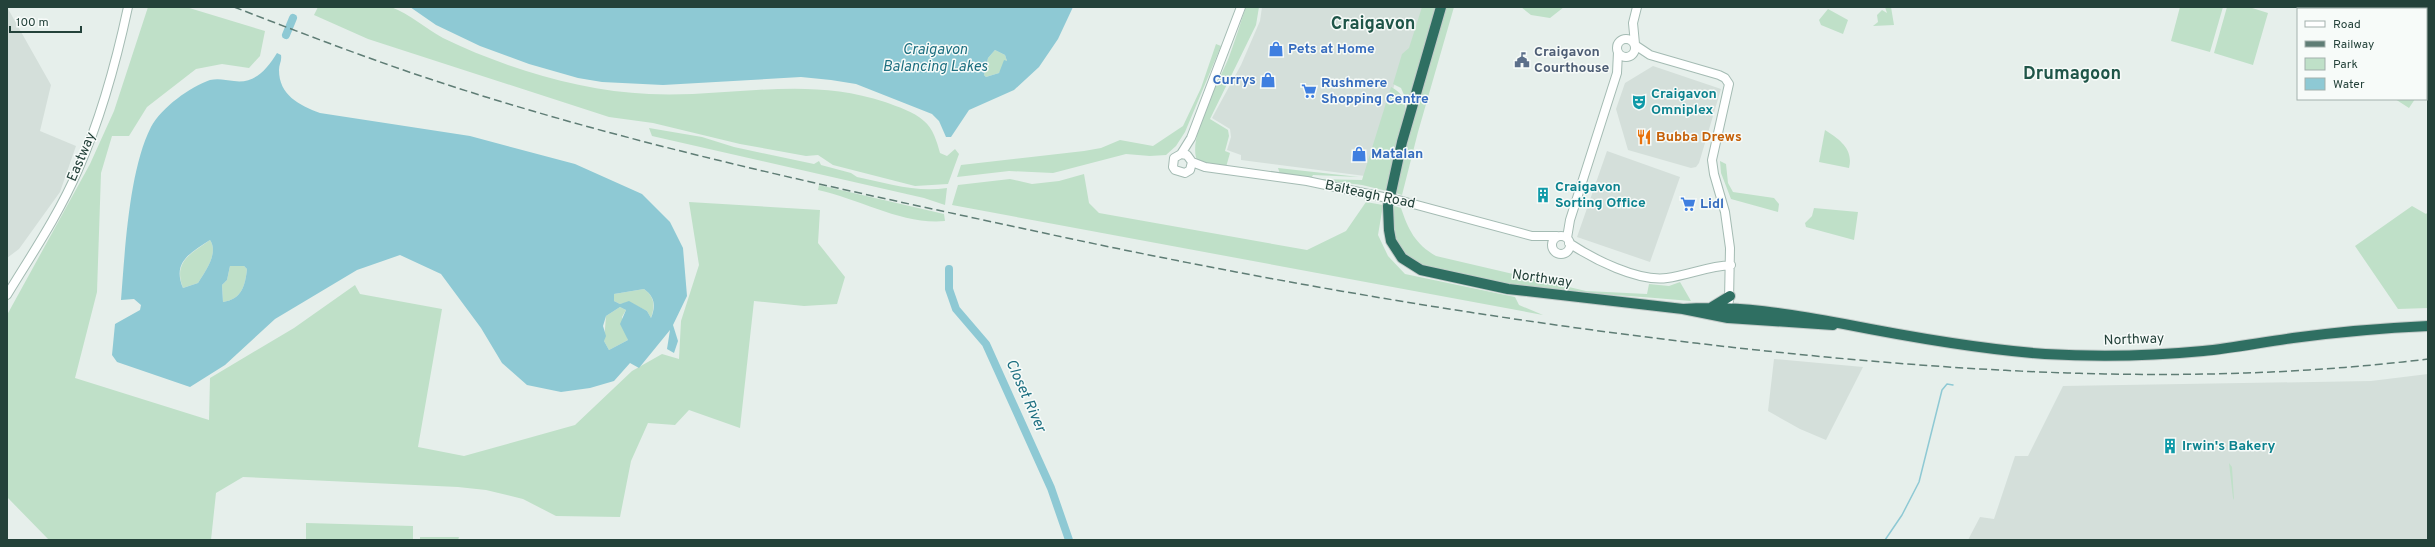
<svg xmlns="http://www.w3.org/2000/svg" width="2435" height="547" font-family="Overpass,sans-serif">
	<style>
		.built { fill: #d4dfda }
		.green { fill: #bfe0c8 }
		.water { fill: #8ec9d4; fill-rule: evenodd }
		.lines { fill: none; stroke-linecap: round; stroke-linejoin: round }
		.stream { stroke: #8ec9d4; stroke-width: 1.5 }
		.river { stroke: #8ec9d4; stroke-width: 8 }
		.secondary-casing { stroke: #a4bbb3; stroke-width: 10 }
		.highway-casing { stroke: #c2cac8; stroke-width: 12 }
		.secondary { stroke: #fff; stroke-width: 8 }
		.highway { stroke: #2f6f62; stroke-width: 10 }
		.rail { stroke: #5f7d75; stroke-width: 1.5; stroke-dasharray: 8 4; stroke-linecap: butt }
		.secondary-bridge-casing { stroke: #a4bbb3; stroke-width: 10; stroke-linecap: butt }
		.secondary-bridge { stroke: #fff; stroke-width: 8 }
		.labels { text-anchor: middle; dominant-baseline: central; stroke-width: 3; stroke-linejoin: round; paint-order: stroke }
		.shop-label { font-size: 14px; font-weight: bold; fill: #366cbe; stroke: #f7fbf9; text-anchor: start }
		.service-label { font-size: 14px; font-weight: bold; fill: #4e5e75; stroke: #f7fbf9; text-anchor: start }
		.culture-label { font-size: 14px; font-weight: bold; fill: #0d838f; stroke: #f7fbf9; text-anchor: start }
		.food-label { font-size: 14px; font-weight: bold; fill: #c56008; stroke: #f7fbf9; text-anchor: start }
		.street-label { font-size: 14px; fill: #24423a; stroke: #f7fbf9 }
		.water-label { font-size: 15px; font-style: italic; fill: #1c6f80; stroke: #f7fbf9 }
		.district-label { font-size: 18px; font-weight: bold; fill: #1f5548; stroke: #f7fbf9 }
	</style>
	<rect width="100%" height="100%" fill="#e6efeb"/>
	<!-- built -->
	<path class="built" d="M7,7l44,78 -11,46 36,15 -16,46 -41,57 -12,9z
		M1262,7h164l-11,39 -11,9 -39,121 -124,-16v-5l-14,-5 4,-13 -1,-8 -18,-11 29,-53 19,-44z
		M1653,66l68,23 -22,74 -3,4 -5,1 -63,-18 -12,-41 9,-26z
		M1607,151l73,26 -30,85 -73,-25z
		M1774,359l89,8 -37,73 -26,-11 -32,-18z
		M2428,374v166h-460l12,-23 14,2 21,-63h13l35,-70 308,-5z"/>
	<!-- green -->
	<path class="green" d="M148,7h38l79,24 -5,25 -11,12 -27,-4 -26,5 -49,38 -18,29h-17l-11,37 -4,119 -22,86 134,42 1,-42 84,-50 61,-43 5,9 82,15 -24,138 46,9 111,-31 57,-54 30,-17 17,5 2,-38 18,-56 -10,-63 131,8 -2,33 27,34 -8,27 -33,2 -50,-5 -14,127 -51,-18 -14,15 -27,-2 -17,38 -11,56 -64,-1 -33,-17 -37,-9 -28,-3 -215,-10 -27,16 -5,47h-162l-42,-43v-182l83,-151 24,-53z
		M318,7c15,0 62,-3 73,0 19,7 35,22 52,31 62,30 137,53 206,56 80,4 156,-19 236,8 13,5 28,9 39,19 9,7 13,21 16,32l7,3 8,-7 4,5 -11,30 -33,2 -82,-21 -15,-10 -12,1 -66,-12 -87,-21 -44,-6 -241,-78 -54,-24z
		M1246,7h13l-3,18 -46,94 18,11 1,6 -4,15 5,2 -4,14 -28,-5c-13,-21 22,-82 31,-105 6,-16 11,-33 17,-50z
		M1422,7h16l-30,97 -7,-16 -8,-4 9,-30 7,-6z
		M1444,7h10l-36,125 -16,63 -9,-3z
		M1521,7h43l-14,11 -19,-3z
		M1885,7h6l3,18 -21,1 5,-4 -1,-7 5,-5 5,3z
		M2180,7h43l-13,45 -39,-11z
		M2227,7h22l19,6 -15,52 -39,-12z
		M1828,9l20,11 -5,14 -22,-9 -2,-5z
		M1216,44l5,2 -36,86 -9,14 -10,9 -16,1 -24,-2 -73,19 -44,-2 -52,6 4,-12 123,-14 17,-3 19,-8 33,6 30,-20 18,-38z
		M995,50l10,5 2,6 -8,12 -13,4 -2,-2 4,-17z
		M1391,87c6,3 13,9 14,16 3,25 -12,63 -18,88l-25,-6 -47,-6 47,1z
		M2395,99h20l-6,9z
		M649,128l53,9 32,10 80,17 5,-3 2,4 30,8 6,4c30,6 59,16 90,11l-2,17 -21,-7 -272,-62z
		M1825,130c14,9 29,19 24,38l-30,-6z
		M1720,161l6,3 2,19 5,9 41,6 5,6 -1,8 -47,-13 -10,-26z
		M1278,168l81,9 -46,-2 -3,5 -30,-6z
		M1084,174l5,29 10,10 208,37 39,-19 20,-29 17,3 -5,30 10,21 17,18 110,23 4,8 24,10 -591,-110 6,-20 52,-6 22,5 27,-3z
		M819,185l125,29 1,7c-43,4 -85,-22 -127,-31z
		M1391,205l10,3c7,21 14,36 35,48l150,35 61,3 2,-10 20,2 11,-4 11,19c-80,-8 -159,-8 -237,-27 -11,-3 -29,-4 -38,-10 -18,-11 -27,-39 -25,-59z
		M2412,206l14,8 2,-2v96l-30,1 -43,-63z
		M1814,208l44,4 -4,28 -48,-13 -1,-4 7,-7z
		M210,240c9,13 -5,32 -12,43l-15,5c-10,-26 7,-34 27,-48z
		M230,266h14l3,3c-2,17 -5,30 -24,33l-1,-17 5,-5z
		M644,289c11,8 11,17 7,29l-4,-7 -18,-9 -9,2 -6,-3v-7z
		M620,307l6,3 -4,7 6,23 -19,10 -5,-9 2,-25z
		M2229,463l3,4 2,33 -1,-2z
		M306,523l107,3v14h-107z
		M420,537h39l-1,3h-38z"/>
	<!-- water -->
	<path class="water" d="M410,7h663l-15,32 -19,28 -25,23 -45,20 -18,27h-5l-7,-16 -7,-7 -76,-30 -25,-4 -30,-3 -138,8 -61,-3 -24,-4 -49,-14 -49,-18 -44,-21zM995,50l10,5 2,6 -3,-1 -5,13 -13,4 -2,-2 4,-17z
		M277,53l4,2c1,6 -2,9 -2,15 0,25 20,35 41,43l150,23 105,28 67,30 28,28 13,26 4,48 -14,29 5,16 -4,12 -7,-4 3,-19 -31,38 -9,-5 -16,18 -24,7 -29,4 -34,-7 -25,-22 -21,-35 -40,-54 -41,-19 -43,15 -82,49 -50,46 -35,22 -73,-25 -5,-7 3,-31 25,-14 1,-5 -7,-6 -13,1c4,-50 8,-130 30,-173 11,-20 39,-40 59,-47 8,-2 16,0 24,1 21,3 33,-12 43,-28zM210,240c9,13 -5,32 -12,43l-15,5c-11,-26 7,-35 27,-48zM230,266h14l3,3c-2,17 -5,30 -24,33l-1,-17 5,-5zM644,289c11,8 12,17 7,29l-4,-7 -18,-10 -9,3 -6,-3v-7zM620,307l6,3 -6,14 8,16 -19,10 -5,-9 2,-5 -3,-10 3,-10z"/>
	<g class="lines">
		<!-- stream -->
		<path class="stream" d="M1885,540l17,-25 17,-33 23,-92 5,-6 6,1"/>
		<!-- river -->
		<path class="river" d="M286,35l7,-17
			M949,269v20l7,20 30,35 65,144 18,52"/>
		<!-- secondary casing -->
		<g class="secondary-casing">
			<path id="secondary" d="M1617 48a9 9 0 1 1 18 0a9 9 0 1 1-18 0Z
				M1635,44l-2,-21 4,-16
				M1635,45l15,10 69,20 6,3 4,6 -17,76 2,14 11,38 5,36 -1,53
				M1181,154l6,1 5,7 -2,8 -5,3 -10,-3 -2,-3 1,-9 7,-4 10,-16 50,-131
				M1192,162l13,5 102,14 52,11
				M1402,201l130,35h25
				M1552 245a9 9 0 1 1 18 0a9 9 0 1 1-18 0Z
				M1567,238l3,-18 47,-147 1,-21
				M1569,243c24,16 69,39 98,35 21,-3 42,-12 64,-13
				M7,295c25,-41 52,-81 71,-125 23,-52 38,-107 50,-163"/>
		</g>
		<!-- highway casing -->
		<g class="highway-casing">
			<path id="highway" d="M1441,7l-39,135 -14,64 1,24 2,11 11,17 19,12 87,19 175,20 45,9 105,7
				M1712,307l18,-11
				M1683,309c55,-4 107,5 161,15 66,13 133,25 201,30 53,3 106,2 158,-3 30,-3 60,-9 90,-13 45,-6 90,-10 135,-12"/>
		</g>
		<!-- secondary -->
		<use href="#secondary" class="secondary"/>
		<!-- highway -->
		<use href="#highway" class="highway"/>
		<!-- rail -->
		<path class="rail" d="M234,7c70,27 140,54 211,77 203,66 414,109 622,154 231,49 464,88 699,113 219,23 442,35 662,8"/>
		<!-- secondary-bridge casing -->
		<g class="secondary-bridge-casing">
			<path id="secondary-bridge" d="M1359,192l43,9"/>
		</g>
		<!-- secondary-bridge -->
		<use href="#secondary-bridge" class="secondary-bridge"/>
	</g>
	<!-- icons -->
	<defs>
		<g id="shop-bare" transform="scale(1.2)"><path d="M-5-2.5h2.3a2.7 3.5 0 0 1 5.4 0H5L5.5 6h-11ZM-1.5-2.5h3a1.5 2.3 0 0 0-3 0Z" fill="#3f7fe0" stroke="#f7fbf9" stroke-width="2.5" paint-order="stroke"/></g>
		<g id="civic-bare" transform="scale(1.2)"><path d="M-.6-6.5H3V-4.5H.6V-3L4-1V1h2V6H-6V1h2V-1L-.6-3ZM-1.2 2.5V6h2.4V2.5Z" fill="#5c6f8a" stroke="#f7fbf9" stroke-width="2.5" paint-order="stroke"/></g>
		<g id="supermarket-bare" transform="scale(1.2)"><path d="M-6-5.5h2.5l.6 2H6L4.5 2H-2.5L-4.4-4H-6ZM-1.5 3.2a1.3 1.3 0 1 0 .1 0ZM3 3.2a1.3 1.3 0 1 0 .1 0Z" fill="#3f7fe0" stroke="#f7fbf9" stroke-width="2.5" paint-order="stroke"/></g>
		<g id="theatre-bare" transform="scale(1.2)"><path d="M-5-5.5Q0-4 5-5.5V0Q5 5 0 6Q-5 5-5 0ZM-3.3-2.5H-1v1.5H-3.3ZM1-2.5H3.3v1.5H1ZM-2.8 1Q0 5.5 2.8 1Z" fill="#0f9aa8" stroke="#f7fbf9" stroke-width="2.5" paint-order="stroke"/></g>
		<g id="restaurant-bare" transform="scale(1.2)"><path d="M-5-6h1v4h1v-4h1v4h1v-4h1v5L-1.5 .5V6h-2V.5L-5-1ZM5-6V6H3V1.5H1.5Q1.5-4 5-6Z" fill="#e8710a" stroke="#f7fbf9" stroke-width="2.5" paint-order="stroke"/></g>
		<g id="building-bare" transform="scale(1.2)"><path d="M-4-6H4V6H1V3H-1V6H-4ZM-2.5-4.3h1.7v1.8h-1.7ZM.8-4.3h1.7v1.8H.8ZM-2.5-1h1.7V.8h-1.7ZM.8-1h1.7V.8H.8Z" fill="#0f9aa8" stroke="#f7fbf9" stroke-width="2.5" paint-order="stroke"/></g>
	</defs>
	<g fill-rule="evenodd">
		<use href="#shop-bare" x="1276" y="49"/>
		<use href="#civic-bare" x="1522" y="60"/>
		<use href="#shop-bare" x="1268" y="80"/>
		<use href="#supermarket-bare" x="1309" y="91"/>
		<use href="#theatre-bare" x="1639" y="102"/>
		<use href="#restaurant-bare" x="1644" y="137"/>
		<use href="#shop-bare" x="1359" y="154"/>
		<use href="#building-bare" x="1543" y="195"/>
		<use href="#supermarket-bare" x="1688" y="204"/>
		<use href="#building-bare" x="2170" y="446"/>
	</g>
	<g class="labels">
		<!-- shop labels -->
		<g class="shop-label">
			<text x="1288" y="49">Pets at Home</text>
			<text x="1256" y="80" text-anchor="end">Currys</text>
			<text x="1321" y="83">Rushmere<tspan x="1321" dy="16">Shopping Centre</tspan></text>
			<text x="1371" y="154">Matalan</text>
			<text x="1700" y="204">Lidl</text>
		</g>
		<!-- service labels -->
		<g class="service-label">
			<text x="1534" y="52">Craigavon<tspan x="1534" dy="16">Courthouse</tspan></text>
		</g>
		<!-- culture labels -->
		<g class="culture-label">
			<text x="1651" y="94">Craigavon<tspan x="1651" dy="16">Omniplex</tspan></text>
			<text x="1555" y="187">Craigavon<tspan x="1555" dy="16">Sorting Office</tspan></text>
			<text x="2182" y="446">Irwin's Bakery</text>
		</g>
		<!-- food labels -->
		<g class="food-label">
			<text x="1656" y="137">Bubba Drews</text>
		</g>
		<!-- street labels -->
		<g class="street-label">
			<text transform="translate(82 157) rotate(-67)">Eastway</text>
			<text transform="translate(1370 195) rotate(12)">Balteagh Road</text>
			<text transform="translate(1542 279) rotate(8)">Northway</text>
			<text transform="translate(2134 340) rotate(-2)">Northway</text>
		</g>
		<!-- water labels -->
		<g class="water-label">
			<text x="935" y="50">Craigavon<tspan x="935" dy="17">Balancing Lakes</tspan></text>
			<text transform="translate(1025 396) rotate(66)">Closet River</text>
		</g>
		<!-- district labels -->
		<g class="district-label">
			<text x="1373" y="24">Craigavon</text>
			<text x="2072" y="74">Drumagoon</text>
		</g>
	</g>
	<!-- border -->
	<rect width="2435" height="547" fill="none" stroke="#24423a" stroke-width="16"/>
	<!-- legend -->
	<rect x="2297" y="8" width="130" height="92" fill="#f7fbf9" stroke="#a3b1ad"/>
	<rect x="2305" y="21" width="20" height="6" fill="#ffffff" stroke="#a3b1ad"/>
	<text x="2333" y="28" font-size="12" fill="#24423a">Road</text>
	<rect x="2305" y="41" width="20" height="6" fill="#5f7d75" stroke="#a3b1ad"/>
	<text x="2333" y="48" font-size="12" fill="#24423a">Railway</text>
	<rect x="2305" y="58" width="20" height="12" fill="#bfe0c8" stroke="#a3b1ad"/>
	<text x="2333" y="68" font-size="12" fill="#24423a">Park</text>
	<rect x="2305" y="78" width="20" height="12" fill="#8ec9d4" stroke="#a3b1ad"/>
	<text x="2333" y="88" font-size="12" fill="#24423a">Water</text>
	<!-- scale -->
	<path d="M10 26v6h71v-6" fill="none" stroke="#24423a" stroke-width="2"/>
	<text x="16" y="26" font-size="12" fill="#24423a" stroke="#f7fbf9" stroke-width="3" paint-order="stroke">100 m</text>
</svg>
